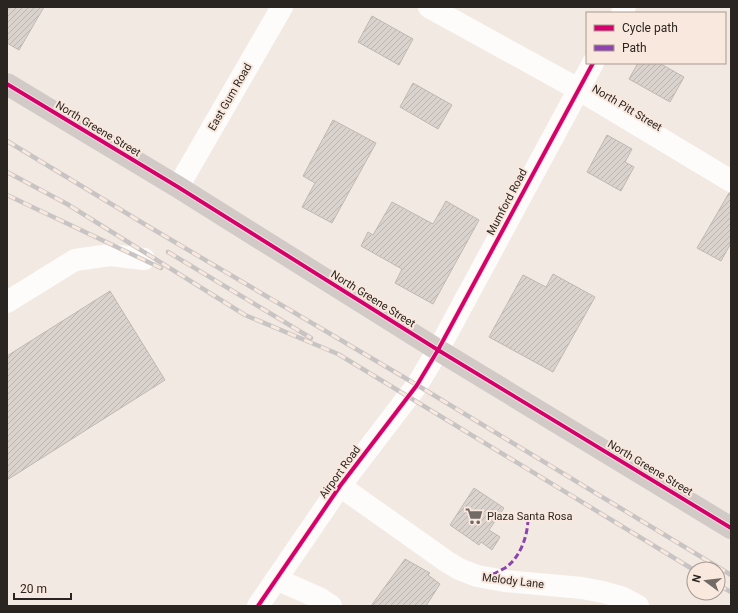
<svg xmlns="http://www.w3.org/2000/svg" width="738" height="613" font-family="Roboto,sans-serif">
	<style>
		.building { fill: url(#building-hatch); stroke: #c0b8b3 }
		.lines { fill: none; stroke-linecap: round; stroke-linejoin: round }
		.minor { stroke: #fdfcfb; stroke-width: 22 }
		.major { stroke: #d1cac6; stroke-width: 22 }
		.rail-casing { stroke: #c7c4c3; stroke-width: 4.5 }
		.rail { stroke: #f9e8dd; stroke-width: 3; stroke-dasharray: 9; stroke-linecap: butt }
		.quiet { stroke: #8e44ad; stroke-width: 3; stroke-dasharray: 6 3; stroke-linecap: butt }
		.cycleway-casing { stroke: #f9e8dd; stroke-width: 6 }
		.cycleway { stroke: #d6006c; stroke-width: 4 }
		.labels { text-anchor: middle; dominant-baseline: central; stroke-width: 4; stroke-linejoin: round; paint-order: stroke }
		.street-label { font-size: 11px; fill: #2b2521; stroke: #f9e8dd }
		.poi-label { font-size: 11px; fill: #2b2521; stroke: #f9e8dd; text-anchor: start }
	</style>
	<defs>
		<pattern id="building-hatch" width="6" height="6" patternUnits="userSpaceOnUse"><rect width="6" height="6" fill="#dad2cd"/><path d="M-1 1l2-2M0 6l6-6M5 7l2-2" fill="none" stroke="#bbb4b0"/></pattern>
	</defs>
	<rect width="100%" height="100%" fill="#f3e9e3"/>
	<!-- building -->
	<path class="building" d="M7,7h37l-25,43 -12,-7z
		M372,16l41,23 -14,26 -41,-23z
		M638,63h21l25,14 -14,25 -41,-23z
		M413,83l39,22 -14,24 -38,-22z
		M333,120l43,23 -44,80 -30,-16 13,-24 -12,-7z
		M607,135l25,14 -7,13 9,5 -13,24 -34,-19z
		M729,193h2v50l-10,18 -24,-13z
		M446,201l33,19 -46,84 -38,-21 7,-14 -41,-23 7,-14 5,3 19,-33 41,22z
		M553,274l42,23 -42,75 -64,-35 34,-62 23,12z
		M110,291l55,89 -158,100v-124z
		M474,488l30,20 -15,22 11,7 -8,13 -11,-8 -2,3 -29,-20z
		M405,559l25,14 -2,2 12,9 -14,22h-55z"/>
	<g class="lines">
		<!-- minor -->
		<path class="minor" d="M429,7l149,82 153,92
			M622,13l3,-6
			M178,187l104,-180
			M7,302l68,-42 35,-5 34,4
			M340,486l106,75 13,8 18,7 28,5 77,7 21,4 18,5 17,9
			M276,579l43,19 12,8
			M258,606l82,-120 77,-101 21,-35 155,-287"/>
		<!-- major -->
		<path class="major" d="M7,84l171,103 260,163 293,178"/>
		<!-- rail casing -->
		<g class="rail-casing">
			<path id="rail" d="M7,141l144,87 266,157 314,190
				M7,172l60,32 178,111 93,39 356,216
				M7,195l154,73
				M168,252l143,86
				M718,585l13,7"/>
		</g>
		<!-- rail -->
		<use href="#rail" class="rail"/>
		<!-- quiet -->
		<path class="quiet" d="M485,578c6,-3 13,-6 20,-10 15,-10 23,-32 23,-50"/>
		<!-- cycleway casing -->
		<g class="cycleway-casing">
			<path id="cycleway" d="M7,84l171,103 260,163 293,178
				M258,606l82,-120 77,-101 21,-35 155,-287"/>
		</g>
		<!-- cycleway -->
		<use href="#cycleway" class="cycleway"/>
	</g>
	<!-- icons -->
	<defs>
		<g id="supermarket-bare" transform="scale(1.38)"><path d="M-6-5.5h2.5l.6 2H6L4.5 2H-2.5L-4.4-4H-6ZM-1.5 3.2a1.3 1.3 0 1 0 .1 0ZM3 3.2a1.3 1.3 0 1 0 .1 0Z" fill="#716a65" stroke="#f9e8dd" stroke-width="2.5" paint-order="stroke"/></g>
	</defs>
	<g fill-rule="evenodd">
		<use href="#supermarket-bare" x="474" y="516"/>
	</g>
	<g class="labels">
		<!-- street labels -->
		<g class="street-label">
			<text transform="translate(230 97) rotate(-60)">East Gum Road</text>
			<text transform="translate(627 108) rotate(31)">North Pitt Street</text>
			<text transform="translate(98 129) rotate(31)">North Greene Street</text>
			<text transform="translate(507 202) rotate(-62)">Mumford Road</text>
			<text transform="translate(373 299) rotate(32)">North Greene Street</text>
			<text transform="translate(650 468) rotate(31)">North Greene Street</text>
			<text transform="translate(340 472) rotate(-54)">Airport Road</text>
			<text transform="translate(513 581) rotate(7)">Melody Lane</text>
		</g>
		<!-- poi labels -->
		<g class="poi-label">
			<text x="487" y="516">Plaza Santa Rosa</text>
		</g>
	</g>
	<!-- border -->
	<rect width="738" height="613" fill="none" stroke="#2b2521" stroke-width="16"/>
	<!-- legend -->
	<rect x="586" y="12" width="140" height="52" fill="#f9e8dd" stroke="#a79a92"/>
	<rect x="594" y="25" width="20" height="6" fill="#d6006c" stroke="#a79a92"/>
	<text x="622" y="32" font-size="12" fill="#2b2521">Cycle path</text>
	<rect x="594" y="45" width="20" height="6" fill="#8e44ad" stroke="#a79a92"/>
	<text x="622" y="52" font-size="12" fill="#2b2521">Path</text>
	<!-- north arrow -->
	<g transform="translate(706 581) rotate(285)"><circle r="19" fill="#f9e8dd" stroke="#a79a92"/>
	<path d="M0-3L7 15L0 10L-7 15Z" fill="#716a65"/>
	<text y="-6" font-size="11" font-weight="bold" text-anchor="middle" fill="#2b2521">N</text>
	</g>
	<!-- scale -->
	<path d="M14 593v6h57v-6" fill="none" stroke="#2b2521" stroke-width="2"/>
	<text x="20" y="593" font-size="12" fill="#2b2521" stroke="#f9e8dd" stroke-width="3" paint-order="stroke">20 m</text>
</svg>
